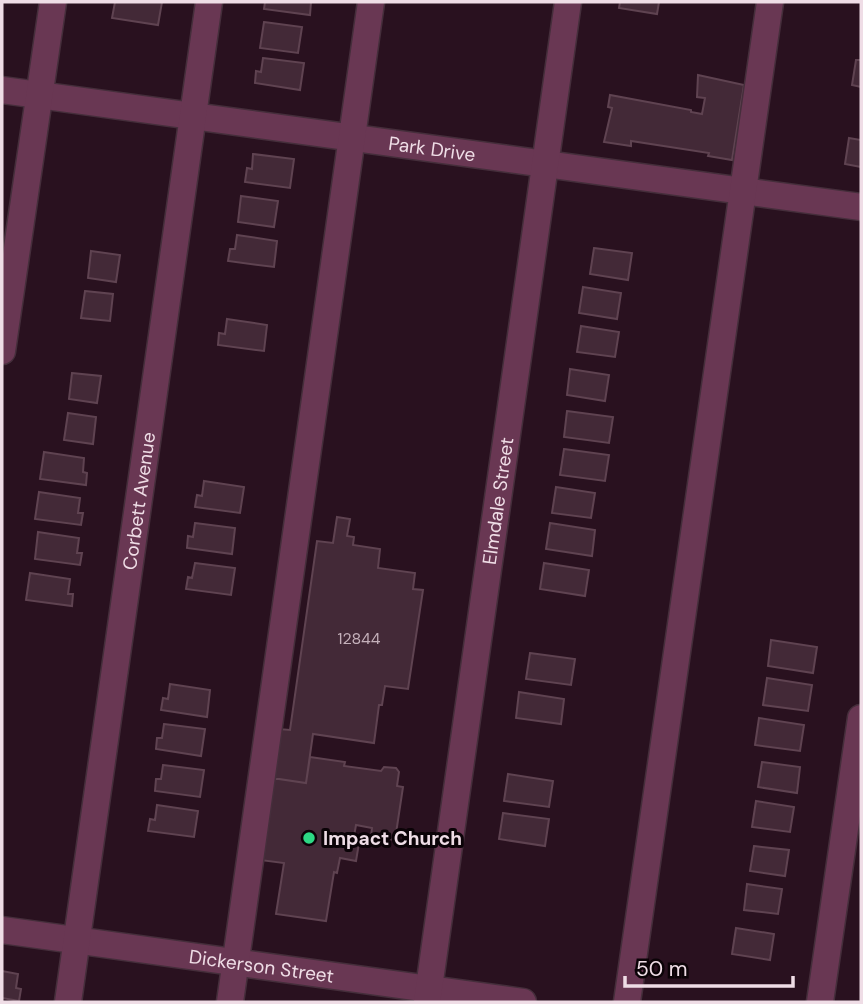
<svg xmlns="http://www.w3.org/2000/svg" width="863" height="1004" font-family="'DM Sans',sans-serif">
	<style>
		.building { fill: #432937; stroke: #5f4351; stroke-width: 2 }
		.lines { fill: none; stroke-linecap: round; stroke-linejoin: round }
		.minor-casing { stroke: #452e3b; stroke-width: 29 }
		.minor { stroke: #693753; stroke-width: 26 }
		.poi-dot { fill: #2dd884; stroke: #0b0307; stroke-width: 2.5 }
		.labels { text-anchor: middle; dominant-baseline: central; stroke-width: 6; stroke-linejoin: round; paint-order: stroke }
		.number-label { font-size: 16px; fill: #c4b0ba }
		.street-label { font-size: 19px; fill: #efdde6; stroke: #0b0307 }
		.poi-label { font-size: 19px; font-weight: bold; fill: #efdde6; stroke: #0b0307; text-anchor: start }
	</style>
	<rect width="100%" height="100%" fill="#29111f"/>
	<!-- building -->
	<path class="building" d="M115,2h47l-4,23 -46,-7z
		M265,2h46l-1,13 -46,-6z
		M620,2h39l-2,12 -38,-6z
		M264,22l38,5 -4,26 -38,-5z
		M263,58l41,5 -4,27 -45,-7 1,-12 5,1z
		M856,60h5v27l-9,-2z
		M698,75l46,10 -12,75 -24,-4 1,-3 -78,-12v5l-27,-4 8,-34 -4,-1 2,-12 81,15v2l11,2 3,-16 -8,-1z
		M849,138l12,2v27l-16,-3z
		M253,154l41,5 -4,29 -45,-6 2,-14 5,1z
		M241,196l37,5 -4,26 -36,-5z
		M237,235l40,6 -3,26 -46,-6 2,-12h5z
		M594,248l38,5 -4,27 -38,-6z
		M91,251l29,4 -4,27 -28,-4z
		M583,287l38,6 -4,26 -38,-6z
		M85,291l28,3 -3,27 -29,-3z
		M227,319l40,6 -3,26 -46,-6 1,-12 6,1z
		M581,326l38,6 -4,25 -38,-5z
		M570,369l39,6 -4,26 -38,-6z
		M72,373l29,3 -4,27 -28,-4z
		M567,411l46,6 -4,26 -45,-6z
		M68,413l28,4 -3,27 -29,-4z
		M564,449l45,6 -4,26 -45,-6z
		M44,452l40,6 -1,14 4,1 -1,12 -46,-6z
		M204,481l40,6 -4,26 -45,-6 2,-12 5,1z
		M556,487l39,6 -4,25 -39,-5z
		M39,492l41,6 -2,15h5l-2,12 -46,-6z
		M337,517l13,2 -3,17 7,1 -1,8 27,4 -2,19 37,5 -2,16 10,1 -15,99 -23,-3 -3,19h-3l-5,38 -61,-9 -7,49 -34,-5 7,-49 11,1 27,-189 16,2z
		M195,523l40,5 -3,26 -45,-6 1,-12 5,1z
		M550,523l45,7 -3,26 -46,-7z
		M38,532l41,6 -2,15h5l-2,12 -45,-6z
		M195,563l40,5 -4,27 -45,-6 2,-12 4,1z
		M544,563l45,7 -4,26 -45,-7z
		M30,573l40,6 -2,15h5l-1,12 -46,-6z
		M771,640l46,7 -4,26 -45,-7z
		M530,653l45,6 -4,26 -45,-6z
		M767,678l45,7 -4,26 -45,-6z
		M170,684l40,6 -3,27 -46,-7 2,-12 5,1z
		M519,692l45,7 -3,25 -45,-6z
		M759,718l45,7 -4,26 -45,-6z
		M164,724l41,5 -4,27 -45,-7 1,-11h5z
		M310,757l35,5 -1,4 37,5 3,-4 12,1 3,4 -2,14 6,1 -8,53 -24,-4 1,-8 -16,-3 -3,17 6,1 -3,18 -16,-3 -3,15 -3,-1 -8,49 -50,-7 8,-51 -24,-3 12,-82 34,5z
		M762,762l38,5 -3,26 -39,-6z
		M163,765l41,5 -4,27 -45,-6 1,-12h5z
		M508,774l45,7 -4,26 -45,-6z
		M756,801l38,6 -4,25 -38,-5z
		M157,805l41,6 -4,26 -46,-6 2,-12 5,1z
		M503,813l46,6 -4,27 -46,-7z
		M754,846l35,4 -4,26 -35,-5z
		M747,884l35,5 -4,25 -34,-4z
		M736,928l38,6 -4,26 -38,-6z
		M2,971l16,3 -2,14 5,1 -2,12 -17,-3z"/>
	<g class="lines">
		<!-- minor casing -->
		<g class="minor-casing">
			<g id="minor">
				<path id="s1" d="M2,90l859,117"/>
				<path d="M2,351l51,-349"/>
				<path id="s2" d="M2,930l521,72"/>
				<path id="s3" d="M68,1002l141,-1000"/>
				<path d="M230,1002l141,-1000"/>
				<path id="s4" d="M427,1002l141,-1000"/>
				<path d="M627,1002l143,-1000"/>
				<path d="M820,1002l41,-284"/>
			</g>
		</g>
		<!-- minor -->
		<use href="#minor" class="minor"/>
	</g>
	<!-- markers -->
	<circle class="poi-dot" cx="309" cy="838" r="7"/>
	<g class="labels">
		<!-- number labels -->
		<g class="number-label">
			<text x="359" y="638">12844</text>
		</g>
		<!-- street labels -->
		<g class="street-label">
			<text stroke="none"><textPath href="#s1" startOffset="434">Park Drive</textPath></text>
			<text stroke="none"><textPath href="#s3" startOffset="506">Corbett Avenue</textPath></text>
			<text stroke="none"><textPath href="#s4" startOffset="506">Elmdale Street</textPath></text>
			<text stroke="none"><textPath href="#s2" startOffset="262">Dickerson Street</textPath></text>
		</g>
		<!-- poi labels -->
		<g class="poi-label">
			<text x="323" y="838">Impact Church</text>
		</g>
	</g>
	<!-- border -->
	<rect width="863" height="1004" fill="none" stroke="#efdde6" stroke-width="7"/>
	<!-- scale -->
	<path d="M625 976v10h168v-10" fill="none" stroke="#efdde6" stroke-width="3.5"/>
	<text x="636" y="976" font-size="21" fill="#efdde6" stroke="#0b0307" stroke-width="5" paint-order="stroke">50 m</text>
</svg>
